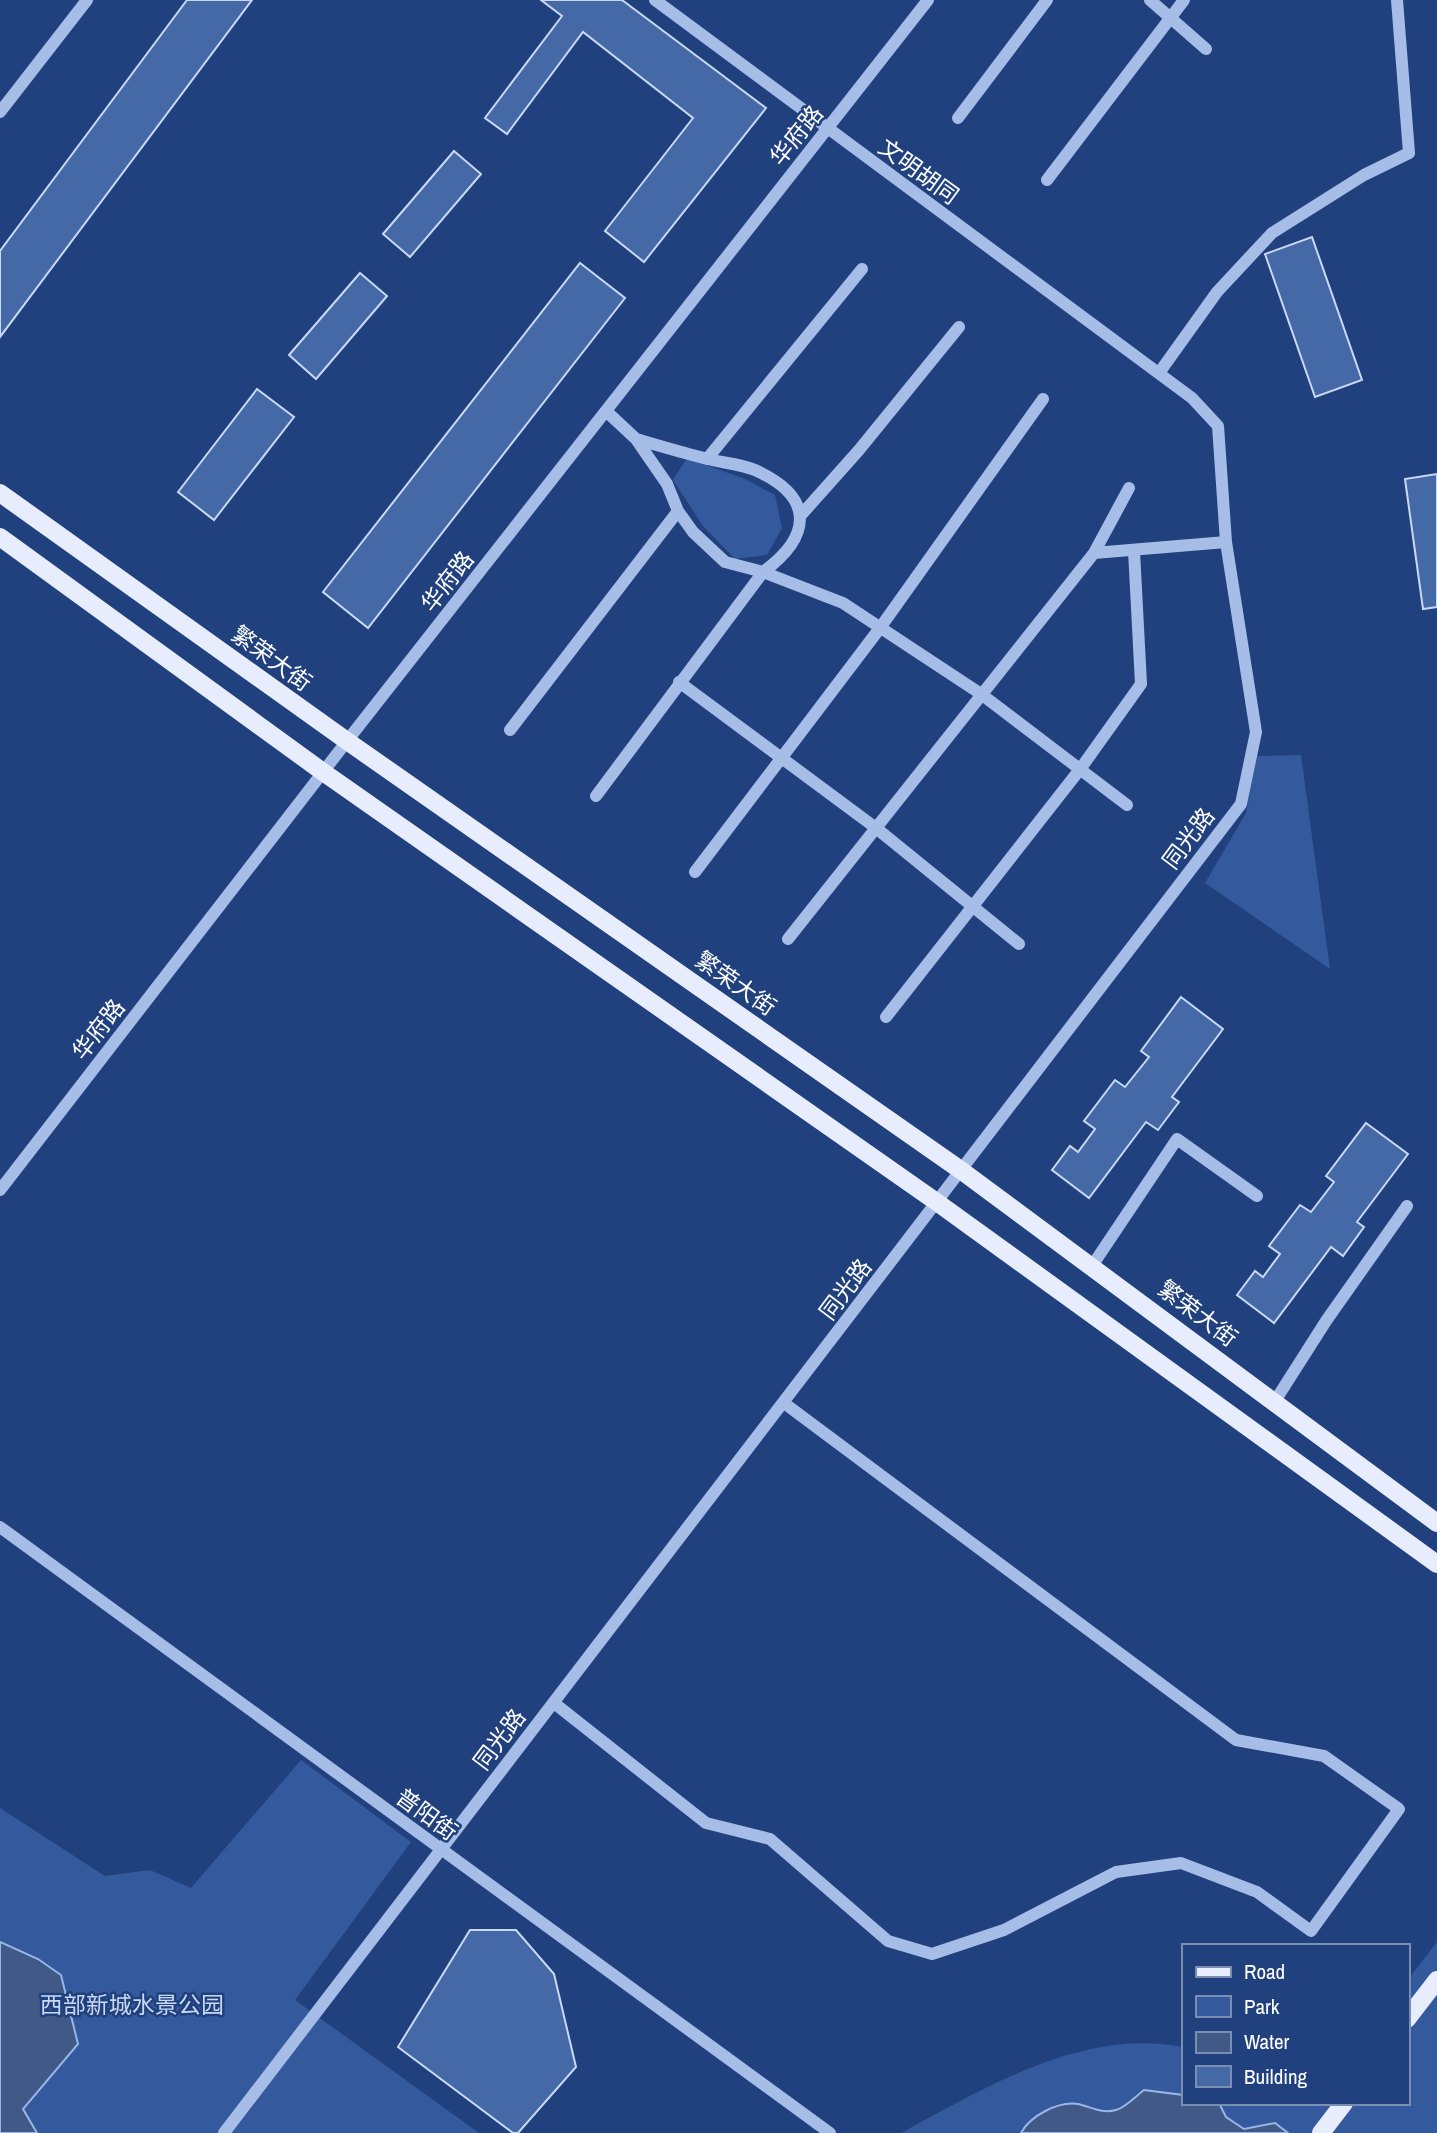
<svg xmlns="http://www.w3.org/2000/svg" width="1437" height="2133" font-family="'Archivo Narrow','Noto Sans SC',sans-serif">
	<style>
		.green { fill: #34599c }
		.water { fill: #415987; stroke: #99b6e8; stroke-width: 2 }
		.building { fill: #4568a6; stroke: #c9d9f5; stroke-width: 2 }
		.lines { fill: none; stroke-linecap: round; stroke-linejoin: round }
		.minor { stroke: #a5bde7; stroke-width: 12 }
		.major { stroke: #e7edfd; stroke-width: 18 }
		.labels { text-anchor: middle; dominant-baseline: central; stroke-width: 5; stroke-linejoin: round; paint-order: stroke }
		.street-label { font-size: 23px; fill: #fff; stroke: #21417e }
		.park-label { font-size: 23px; fill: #c9d9f5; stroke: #21417e }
	</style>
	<rect width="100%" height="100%" fill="#21417e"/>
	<!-- green -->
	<path class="green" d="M687,458l58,21 30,16 7,33 -15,27 -32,4 -32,-33 -30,-46z
		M1301,755l29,214 -125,-86 41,-70 11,-57z
		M301,1760l110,82 -116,158 184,133h-479v-325l105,68 45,-6 41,18z
		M1437,1942v191h-536c86,-46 181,-105 282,-86v56h224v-122z"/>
	<!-- water -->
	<path class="water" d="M0,1942l38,17 23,16 17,69 -55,65 14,24h-37z
		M1144,2090l39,5v8h36l7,14 18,12 31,-6 13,10h-267c9,-17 37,-32 57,-29 13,3 24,10 38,6 10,-3 20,-14 28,-20z"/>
	<!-- building -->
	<path class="building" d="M187,0h65l-252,337v-86z
		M541,0h81l144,108 -122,154 -39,-31 88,-113 -110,-86 -76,102 -22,-16 77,-102z
		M454,151l27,23 -71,83 -27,-23z
		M1312,237l50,143 -47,17 -50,-143z
		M580,263l45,35 -257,330 -45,-36z
		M360,273l27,23 -71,83 -27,-24z
		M257,389l37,28 -80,103 -36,-28z
		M1437,474v133l-14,2 -18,-130z
		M1181,997l42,32 -51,68 7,5 -21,28 -12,-8 -57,76 -37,-28 18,-24 8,6 17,-23 -11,-8 31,-41 10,7 24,-30 -8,-6z
		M1366,1123l42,31 -51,68 7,5 -21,29 -12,-9 -57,76 -37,-28 18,-24 8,6 17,-23 -11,-8 31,-41 11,7 23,-30 -8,-6z
		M470,1930h46l38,44 22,93 -58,66h-5l-115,-86z"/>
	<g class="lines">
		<!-- minor -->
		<path class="minor" d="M1150,0l56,49
			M0,112l87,-112
			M958,118l89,-118
			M1047,180l137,-180
			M1159,373l58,-81 55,-59 92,-58 45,-22 -12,-153
			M606,411l30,28 31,45 11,27 15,21 32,30 38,10c49,-36 52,-75 -8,-102 -14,-6 -32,-7 -47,-11 -25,-6 -48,-13 -72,-20
			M707,459l155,-190
			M802,514l57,-64 100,-123
			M1094,553l132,-11
			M679,682l197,146 143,116
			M510,730l168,-219
			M596,796l167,-224 80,31 138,91 146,111
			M695,872l185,-244 163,-229
			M788,939l306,-386 35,-65
			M886,1017l195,-249 60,-84 -7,-133
			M0,1190l347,-449 581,-741
			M1092,1266l85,-127 80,57
			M1275,1401l51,-80 81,-115
			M0,1527l830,606
			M554,1703l152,120 64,16 118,102 44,13 72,-24 112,-58 65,-9 76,29 54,39 88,-122 -75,-53 -88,-16 -452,-337
			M224,2133l1017,-1329 15,-72 -30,-190 -8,-116 -26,-28 -537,-398"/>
		<!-- major -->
		<path class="major" d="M0,493l347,248 615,430 475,352
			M0,537l323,235 615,431 499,361
			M1407,2019l30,-39
			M1321,2133l23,-30"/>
	</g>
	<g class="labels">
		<!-- street labels -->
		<g class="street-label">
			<text transform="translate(796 135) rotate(-51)">华府路</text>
			<text transform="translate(919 171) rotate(36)">文明胡同</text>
			<text transform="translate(447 581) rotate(-52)">华府路</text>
			<text transform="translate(272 658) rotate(36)">繁荣大街</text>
			<text transform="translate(1188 838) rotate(-53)">同光路</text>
			<text transform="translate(736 983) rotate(35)">繁荣大街</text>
			<text transform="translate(98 1029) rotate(-52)">华府路</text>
			<text transform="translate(845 1289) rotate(-53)">同光路</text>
			<text transform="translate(1198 1313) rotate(37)">繁荣大街</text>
			<text transform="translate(499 1739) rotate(-53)">同光路</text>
			<text transform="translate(427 1814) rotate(36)">普阳街</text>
		</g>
		<!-- park labels -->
		<g class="park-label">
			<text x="132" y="2004">西部新城水景公园</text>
		</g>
	</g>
	<!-- legend -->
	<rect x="1182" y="1944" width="228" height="161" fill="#21417e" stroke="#7a8db2" stroke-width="2"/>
	<rect x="1196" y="1967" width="35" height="10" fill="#e7edfd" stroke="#7a8db2" stroke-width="2"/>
	<text x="1244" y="1979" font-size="21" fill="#ffffff">Road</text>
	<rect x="1196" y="1996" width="35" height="21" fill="#34599c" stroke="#7a8db2" stroke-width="2"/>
	<text x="1244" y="2014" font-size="21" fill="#ffffff">Park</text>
	<rect x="1196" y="2032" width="35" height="21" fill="#415987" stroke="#7a8db2" stroke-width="2"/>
	<text x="1244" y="2049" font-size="21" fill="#ffffff">Water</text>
	<rect x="1196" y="2066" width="35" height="21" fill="#4568a6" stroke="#7a8db2" stroke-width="2"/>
	<text x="1244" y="2084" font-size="21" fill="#ffffff">Building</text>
</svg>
